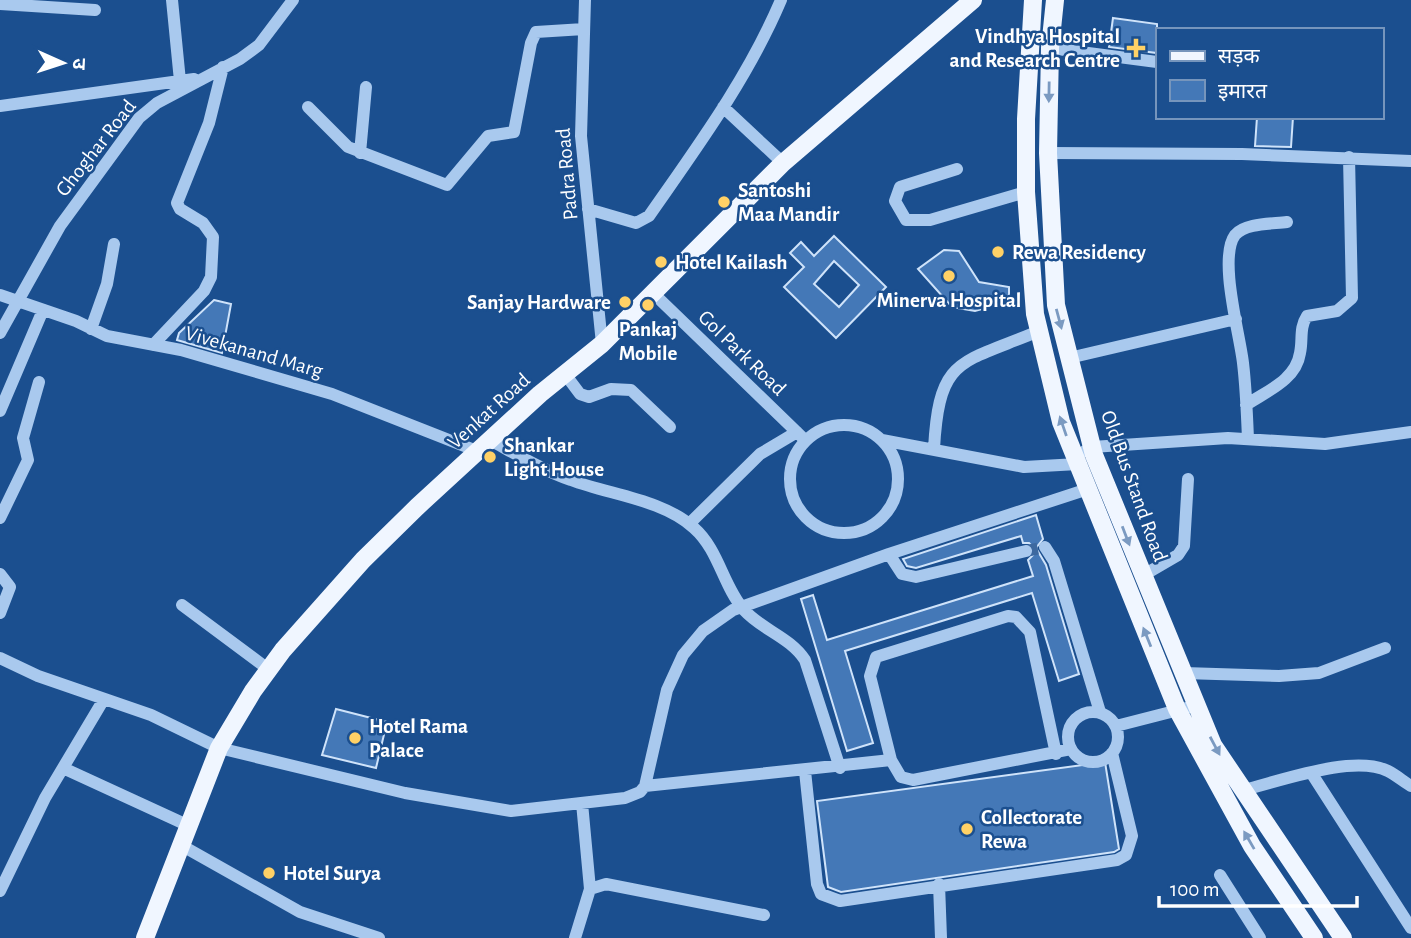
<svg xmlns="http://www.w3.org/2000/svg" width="1411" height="938" font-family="'Alegreya Sans','Noto Sans Devanagari',sans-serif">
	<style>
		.building { fill: #4478b7; stroke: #cfe3fa; stroke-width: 2; fill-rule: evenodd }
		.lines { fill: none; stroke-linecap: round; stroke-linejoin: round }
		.minor-tunnel { stroke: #3d69a0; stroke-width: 12; stroke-dasharray: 12 6; stroke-linecap: butt }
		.minor { stroke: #a9c9ee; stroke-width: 12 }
		.major { stroke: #f0f6ff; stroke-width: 18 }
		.oneway { fill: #7b9ac1 }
		.poi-dot { fill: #ffd166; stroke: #1b4f8f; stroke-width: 2.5 }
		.labels { text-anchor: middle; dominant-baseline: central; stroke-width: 5; stroke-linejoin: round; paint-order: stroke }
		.poi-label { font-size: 21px; font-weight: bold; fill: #fff; stroke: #1b4f8f; text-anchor: start }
		.street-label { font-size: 21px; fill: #fff; stroke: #1b4f8f }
	</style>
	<rect width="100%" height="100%" fill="#1b4f8f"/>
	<!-- building -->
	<path class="building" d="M1113,18l44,6v29l-48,-6z
		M1257,117h36l-2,30 -36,-1z
		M834,236l52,51 -50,51 -52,-51 20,-20 -14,-14 11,-11 13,14zM834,261l25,24 -20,22 -25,-23z
		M944,250l15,1 20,31 30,5v8l-16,11 -18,5 -23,-4 -34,-38z
		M214,300l17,4 -9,49 -45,-13 2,-7z
		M1036,515l7,24 -7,9 10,17 33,109 -20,7 -27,-88 -187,58 28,92 -26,8 -46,-152 12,-4 14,45 206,-64 -5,-16 6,-6v-6l-5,-5h-6l-2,-7 -105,32 -9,-2 -4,-7z
		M336,709l51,13 -11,46 -54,-13z
		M1105,762l14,87 -5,3 -273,40 -13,-5 -11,-86z"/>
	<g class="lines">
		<!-- minor-tunnel -->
		<path class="minor-tunnel" d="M1026,551l19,-4"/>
		<!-- minor -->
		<path class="minor" d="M172,0l8,81
			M585,0l-4,136 21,208
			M0,4l95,6
			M1050,48l107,14
			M0,106l194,-27
			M308,107l40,40 99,38 41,-49 26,-4 17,-89 5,-11 48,-3
			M723,107l60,56
			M360,153l6,-66
			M1048,153l194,1 169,7
			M957,169l-57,18 -5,14 11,19h24l96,-28
			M588,209l48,14 13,-7c48,-69 99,-138 132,-216
			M653,293l152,147
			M0,295l76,26 31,15 74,14 151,44 145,57
			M91,329l16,-45 7,-40
			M0,333l60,-107 79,-108 18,-15 83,-44 19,-14 34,-45
			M153,345l51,-54 7,-14 2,-40 -10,-14 -23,-14 -3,-6 32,-80 14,-56
			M1069,358l167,-39
			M565,374l15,20 9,3 22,-8 20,1 39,37
			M1246,405c21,-14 50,-25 54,-52 3,-13 -1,-25 7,-37l30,-5 15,-13 -3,-141
			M0,411l43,-101
			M790 479a54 54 0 1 1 108 0a54 54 0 1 1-108 0Z
			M1248,439c-1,-25 -2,-51 -5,-76 -3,-28 -25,-105 -8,-128 10,-12 37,-11 52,-13
			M490,440c26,14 52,30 81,40 39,15 91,19 123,48 25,22 29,58 50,82 18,20 46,27 61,50l35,108
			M882,440l142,27 54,-3
			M934,449c5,-93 26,-85 105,-118
			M1085,451l7,-4 136,-9 97,6 86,-12
			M0,518l28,-58 -5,-22 16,-56
			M689,524l71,-70 37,-22
			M1045,547l9,14 46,151
			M889,554l13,20 14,3 110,-26
			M0,574l10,13 -10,26
			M1142,576l36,-21 6,-9 4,-67
			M182,605l86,64
			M0,658l38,18 113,39 68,33 186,45 106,18 114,-13 15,-6 5,-6 22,-96 16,-35 20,-24 30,-21 156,-56 199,-65
			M1184,673l95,3 40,-3 66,-25
			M1068 737a25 25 0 1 1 50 0a25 25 0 1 1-50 0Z
			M1116,726l82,-21
			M891,760l-21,-84 6,-19 132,-41 8,1 14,15 26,122
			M63,768l124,57
			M805,771l12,113 4,10 19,7 277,-41 9,-5 6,-19 -20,-83
			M1312,774l99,154
			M645,786l246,-26 10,17 12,3 158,-31
			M1243,790c38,-9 110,-36 145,-19 8,4 16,11 23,15
			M582,803l8,86
			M179,844l121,68 79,26
			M1220,875l40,63
			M939,884l2,54
			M0,891l45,-93 59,-99
			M575,938l15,-49 16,-5 158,31"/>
		<!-- major -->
		<path class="major" d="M1033,0l-7,119v73l9,122 26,108 116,287 75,137 62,92
			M1055,0l-5,48 -2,105 8,152 38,150 119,290 130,193
			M145,938l74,-190 34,-57 30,-41 80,-90 54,-53 123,-113 62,-50 181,-181 190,-163"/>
	</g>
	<!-- one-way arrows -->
	<defs><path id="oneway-solid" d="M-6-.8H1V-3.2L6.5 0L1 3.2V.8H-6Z" transform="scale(1.75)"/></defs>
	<g class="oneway">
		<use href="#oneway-solid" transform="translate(1049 92) rotate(91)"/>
		<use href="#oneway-solid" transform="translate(1059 319) rotate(75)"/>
		<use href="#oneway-solid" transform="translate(1063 426) rotate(-109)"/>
		<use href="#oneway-solid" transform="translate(1126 536) rotate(69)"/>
		<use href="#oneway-solid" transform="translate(1147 637) rotate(-112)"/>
		<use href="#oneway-solid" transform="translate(1215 746) rotate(62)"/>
		<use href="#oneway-solid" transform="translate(1249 840) rotate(-120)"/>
	</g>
	<!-- markers -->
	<g class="poi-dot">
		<path d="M1132.5 37.5h7v7h7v7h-7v7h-7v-7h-7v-7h7z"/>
		<circle cx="724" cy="202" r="7"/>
		<circle cx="998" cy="252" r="7"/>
		<circle cx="661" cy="262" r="7"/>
		<circle cx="949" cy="276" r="7"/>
		<circle cx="625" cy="302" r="7"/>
		<circle cx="648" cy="305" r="7"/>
		<circle cx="490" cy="457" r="7"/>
		<circle cx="355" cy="738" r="7"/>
		<circle cx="967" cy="829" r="7"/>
		<circle cx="269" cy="873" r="7"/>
	</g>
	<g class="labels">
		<!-- poi labels -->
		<g class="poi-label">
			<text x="1120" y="36" text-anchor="end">Vindhya Hospital<tspan x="1120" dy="24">and Research Centre</tspan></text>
			<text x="738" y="190">Santoshi<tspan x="738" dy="24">Maa Mandir</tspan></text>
			<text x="1012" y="252">Rewa Residency</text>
			<text x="675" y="262">Hotel Kailash</text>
			<text x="949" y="300" text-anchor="middle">Minerva Hospital</text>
			<text x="611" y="302" text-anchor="end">Sanjay Hardware</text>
			<text x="648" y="329" text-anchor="middle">Pankaj<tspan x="648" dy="24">Mobile</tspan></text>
			<text x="504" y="445">Shankar<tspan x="504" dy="24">Light House</tspan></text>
			<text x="369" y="726">Hotel Rama<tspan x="369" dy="24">Palace</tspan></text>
			<text x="981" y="817">Collectorate<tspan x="981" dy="24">Rewa</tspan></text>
			<text x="283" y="873">Hotel Surya</text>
		</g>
		<!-- street labels -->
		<g class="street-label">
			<text transform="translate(96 148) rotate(-52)">Ghoghar Road</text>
			<text transform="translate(567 174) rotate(-95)">Padra Road</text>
			<text transform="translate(254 352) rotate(16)">Vivekanand Marg</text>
			<text transform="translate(742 353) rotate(44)">Gol Park Road</text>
			<text transform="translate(489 411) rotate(-42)">Venkat Road</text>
			<text transform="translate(1134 486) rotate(70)">Old Bus Stand Road</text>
		</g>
	</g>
	<!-- legend -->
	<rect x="1156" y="28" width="228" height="91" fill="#1b4f8f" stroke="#7695bc" stroke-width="2"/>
	<rect x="1170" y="51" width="35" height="10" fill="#f0f6ff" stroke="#7695bc" stroke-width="2"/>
	<text x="1218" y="63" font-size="21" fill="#ffffff">सड़क</text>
	<rect x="1170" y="80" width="35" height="21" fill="#4478b7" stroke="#7695bc" stroke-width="2"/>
	<text x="1218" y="98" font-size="21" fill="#ffffff">इमारत</text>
	<!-- north arrow -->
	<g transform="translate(63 63) rotate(93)" stroke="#1b4f8f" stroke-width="5" paint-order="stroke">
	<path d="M0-5L12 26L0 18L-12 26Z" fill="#ffffff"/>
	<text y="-10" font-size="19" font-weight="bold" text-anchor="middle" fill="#ffffff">उ</text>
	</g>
	<!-- scale -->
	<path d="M1159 896v10h198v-10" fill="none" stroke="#ffffff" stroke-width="3.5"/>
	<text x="1170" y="896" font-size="21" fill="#ffffff" stroke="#1b4f8f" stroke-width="5" paint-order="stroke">100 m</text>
</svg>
